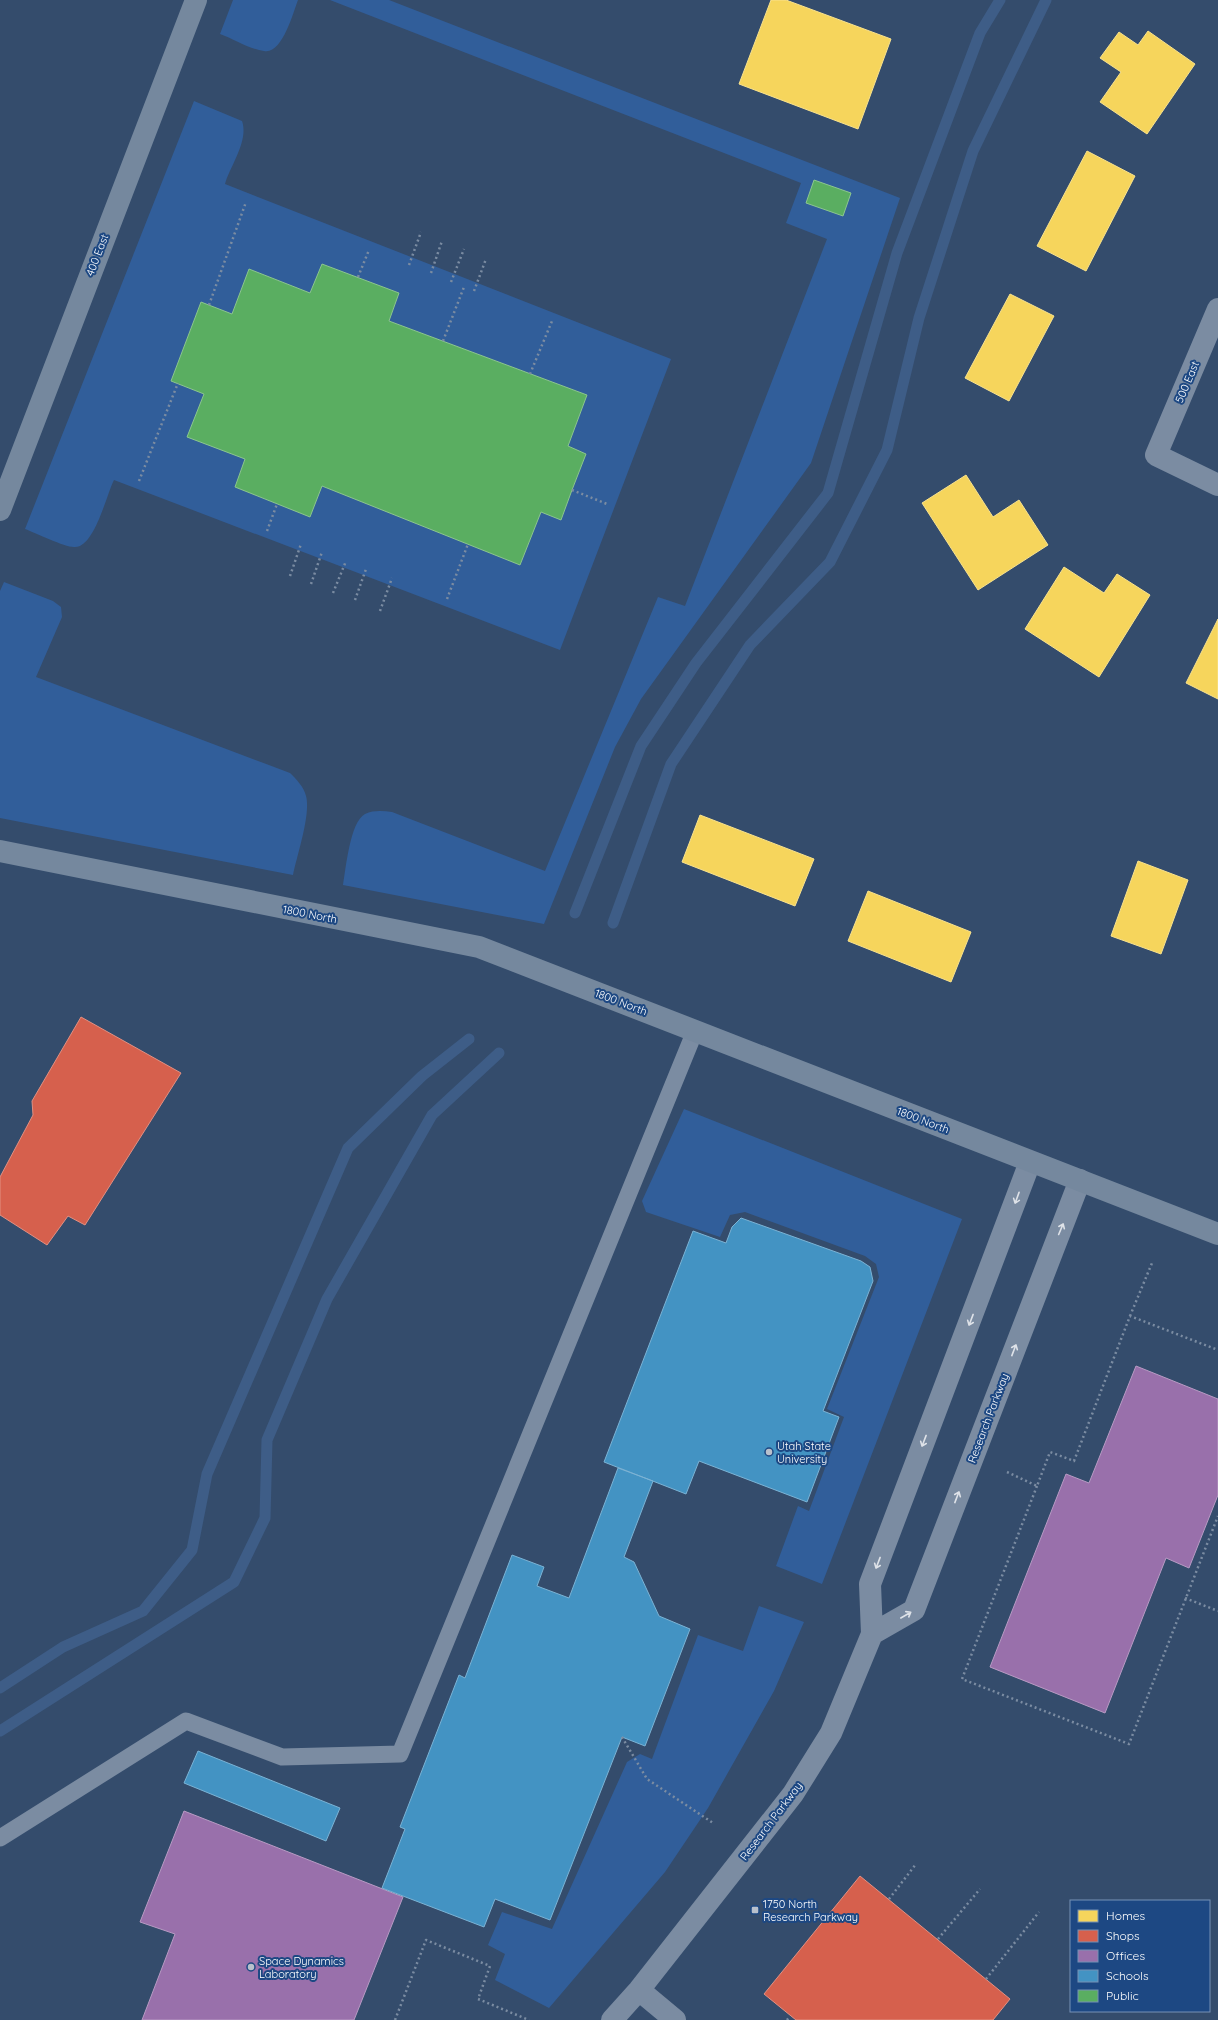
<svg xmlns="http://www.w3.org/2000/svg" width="1218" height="2020" font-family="Quicksand,sans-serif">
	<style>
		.green { fill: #315e9a; fill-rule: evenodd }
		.homes { fill: #f6d55c; stroke: #f9e28d }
		.shops { fill: #d6604d; stroke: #e29082 }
		.offices { fill: #9970ab; stroke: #b89bc4 }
		.schools { fill: #4393c3; stroke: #7bb3d5 }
		.public { fill: #5aae61; stroke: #8cc690 }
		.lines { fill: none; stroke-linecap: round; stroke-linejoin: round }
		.stream { stroke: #3e5d87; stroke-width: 11 }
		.path { stroke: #7b8ca2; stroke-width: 2.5; stroke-dasharray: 2 3; stroke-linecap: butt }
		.lane { stroke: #7b8ca2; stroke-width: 17 }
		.street { stroke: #7b8ca2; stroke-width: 22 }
		.secondary { stroke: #75889e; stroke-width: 22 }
		.oneway { stroke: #dee2e8 }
		.poi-dot { fill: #b8c0cc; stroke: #1d4883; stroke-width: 1.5 }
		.labels { text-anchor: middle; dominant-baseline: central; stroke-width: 4; stroke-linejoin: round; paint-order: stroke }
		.street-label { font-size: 11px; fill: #fff; stroke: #1d4883 }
		.poi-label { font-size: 11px; fill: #fff; stroke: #1d4883; text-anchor: start }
	</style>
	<rect width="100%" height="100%" fill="#344c6c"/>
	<!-- green -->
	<path class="green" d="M233,0h65c-5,13 -16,55 -34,51 -15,-2 -30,-12 -44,-17z
		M330,0h59l511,198 -89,265 -170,236 -26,48 -71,177 -201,-39c3,-17 7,-63 22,-71 9,-4 18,-3 27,-2l153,59 113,-274 27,9 142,-367 -41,-16 15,-40z
		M194,101l48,20c7,20 -12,45 -17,63l446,175 -111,291 -446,-170c-8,16 -20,69 -40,67 -10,0 -38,-14 -49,-18zM322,264l77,29 -10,28 198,74 -19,51 18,8 -25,65 -20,-7 -21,53 -198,-79 -12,31 -75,-30 10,-28 -41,-65 -33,-13 30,-79 31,12 17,-45 61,24z
		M4,582l49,19 8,6 1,10 -26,60 254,96c6,6 14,14 16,23 5,18 -9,59 -13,79l-293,-57v-227z
		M684,1109l278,110 -140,365 -46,-18 22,-60 11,5 35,-94 -17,-8 52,-132 -3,-13 -11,-8 -120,-44 -15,3 -10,22 -74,-25 -4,-11z
		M759,1606l45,16 -30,69 -66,117 -43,64 -116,136 -54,-28 10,-26 -17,-9 14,-33 50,17 75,-167 13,-8 12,5 46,-124 45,16z"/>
	<!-- homes -->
	<path class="homes" d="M771,0h15l105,39 -33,90 -119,-45z
		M1148,31l47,33 -48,70 -47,-32 21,-30 -21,-14 19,-26 19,13z
		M1087,151l48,25 -49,95 -49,-25z
		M1010,294l44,22 -45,85 -44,-23z
		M966,475l27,42 26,-17 29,45 -70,45 -56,-87z
		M1064,567l40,26 13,-19 33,21 -51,82 -74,-48z
		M1218,619v80l-32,-16z
		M700,815l114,44 -19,47 -113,-44z
		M1138,861l50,19 -27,74 -50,-18z
		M868,891l103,41 -20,50 -103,-41z"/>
	<!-- shops -->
	<path class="shops" d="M81,1017l100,56 -96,152 -17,-9 -21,29 -47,-30v-38l33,-62 -1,-14z
		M860,1876l150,123 -17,21h-197l-32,-26z"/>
	<!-- offices -->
	<path class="offices" d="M1136,1366l82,33v96l-29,73 -23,-10 -61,155 -115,-46 76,-193 23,9z
		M184,1811l219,86 -49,123h-212l33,-86 -35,-12z"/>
	<!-- schools -->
	<path class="schools" d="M741,1218l120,43 9,6 3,14 -50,130 16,6 -32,85 -108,-41 -13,33 -82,-32 89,-231 33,12 6,-16z
		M618,1468l35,13 -29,76 10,5 25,54 31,13 -45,117 -23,-9 -72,183 -55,-21 -11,28 -102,-39 23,-59 -5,-2 59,-152 6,3 47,-123 32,12 -7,19 32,12z
		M198,1751l142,57 -14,33 -142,-58z"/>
	<!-- public -->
	<path class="public" d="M814,180l37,13 -8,23 -37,-13z
		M322,264l77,29 -10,28 198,74 -19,51 18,8 -14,36 -11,30 -20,-8 -21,53 -198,-79 -12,31 -75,-30 10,-28 -58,-22 17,-43 -33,-13 30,-79 31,12 17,-45 61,24z"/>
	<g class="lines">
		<!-- stream -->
		<path class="stream" d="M575,913l66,-167 55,-83 132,-170 69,-240 83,-220 20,-33
			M613,923l58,-159 79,-119 80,-83 57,-112 32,-132 54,-167 73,-151
			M0,1688l63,-41 80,-36 49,-61 15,-76 141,-326 74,-72 47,-37
			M0,1731l234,-149 31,-64 2,-78 60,-141 105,-184 67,-62"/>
		<!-- path -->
		<path class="path" d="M409,265l12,-33
			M431,273l11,-32
			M358,277l11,-27
			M451,282l13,-33
			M474,291l12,-32
			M209,305l37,-103
			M443,341l21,-54
			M530,374l22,-53
			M139,481l39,-98
			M572,490l35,14
			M267,531l10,-27
			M290,576l11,-32
			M311,584l11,-32
			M333,593l13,-32
			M447,599l21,-55
			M355,600l11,-31
			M380,611l12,-33
			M1130,1316l22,-53
			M1007,1472l30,14 13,-34 24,9 56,-145 88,34
			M1037,1486l-75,193 167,65 89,-228
			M1185,1598l33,13
			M622,1737l25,42 66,44
			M889,1899l27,-35
			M938,1939l42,-50
			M986,1979l53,-67
			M395,2020l31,-80 64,26 -12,33 51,21
			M787,2020l3,-4"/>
		<!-- lane -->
		<path class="lane" d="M0,1838l186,-117 96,36 118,-3 295,-723"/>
		<!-- street -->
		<path class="street" d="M1218,309l-62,146 62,30
			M872,1634l42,-24 166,-430
			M639,1990l36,30
			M612,2020l27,-30 154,-196 38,-61 41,-99 -2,-50 160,-422"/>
		<!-- secondary -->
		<path class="secondary" d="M0,510l196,-510
			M0,851l479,96 739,287"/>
	</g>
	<!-- one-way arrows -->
	<defs><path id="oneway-shaft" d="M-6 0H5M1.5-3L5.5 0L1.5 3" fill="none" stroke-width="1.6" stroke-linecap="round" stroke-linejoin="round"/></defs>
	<g class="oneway">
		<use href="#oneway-shaft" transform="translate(1017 1198) rotate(110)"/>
		<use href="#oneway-shaft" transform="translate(1061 1229) rotate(-67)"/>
		<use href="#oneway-shaft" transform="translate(971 1320) rotate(111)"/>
		<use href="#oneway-shaft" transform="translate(1014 1350) rotate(-69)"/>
		<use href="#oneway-shaft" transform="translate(924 1441) rotate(111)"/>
		<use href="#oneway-shaft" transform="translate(957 1497) rotate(-69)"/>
		<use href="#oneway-shaft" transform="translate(878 1563) rotate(111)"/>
		<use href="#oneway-shaft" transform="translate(906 1615) rotate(-30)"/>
	</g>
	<!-- markers -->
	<g class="poi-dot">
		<circle cx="769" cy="1452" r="4"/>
		<rect x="751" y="1906" width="8" height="8" rx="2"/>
		<circle cx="251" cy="1967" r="4"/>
	</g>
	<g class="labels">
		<!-- street labels -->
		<g class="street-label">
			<text transform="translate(97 255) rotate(-69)">400 East</text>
			<text transform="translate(1187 382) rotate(-67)">500 East</text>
			<text transform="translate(310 914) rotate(11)">1800 North</text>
			<text transform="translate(621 1002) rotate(21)">1800 North</text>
			<text transform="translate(923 1120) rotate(21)">1800 North</text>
			<text transform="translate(988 1418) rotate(-69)">Research Parkway</text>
			<text transform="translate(771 1821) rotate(-53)">Research Parkway</text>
		</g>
		<!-- poi labels -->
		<g class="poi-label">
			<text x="777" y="1446">Utah State<tspan x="777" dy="13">University</tspan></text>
			<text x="763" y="1904">1750 North<tspan x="763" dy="13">Research Parkway</tspan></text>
			<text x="259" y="1961">Space Dynamics<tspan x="259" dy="13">Laboratory</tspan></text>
		</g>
	</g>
	<!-- legend -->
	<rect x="1070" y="1900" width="140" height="112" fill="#1d4883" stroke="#7791b5"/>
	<rect x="1078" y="1910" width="20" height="12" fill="#f6d55c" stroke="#7791b5"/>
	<text x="1106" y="1920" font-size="12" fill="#ffffff">Homes</text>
	<rect x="1078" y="1930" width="20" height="12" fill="#d6604d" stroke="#7791b5"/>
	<text x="1106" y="1940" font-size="12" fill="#ffffff">Shops</text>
	<rect x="1078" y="1950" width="20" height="12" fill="#9970ab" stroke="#7791b5"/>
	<text x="1106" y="1960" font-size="12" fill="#ffffff">Offices</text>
	<rect x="1078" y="1970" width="20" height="12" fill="#4393c3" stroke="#7791b5"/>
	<text x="1106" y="1980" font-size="12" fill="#ffffff">Schools</text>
	<rect x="1078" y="1990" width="20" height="12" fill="#5aae61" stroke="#7791b5"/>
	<text x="1106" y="2000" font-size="12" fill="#ffffff">Public</text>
</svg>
